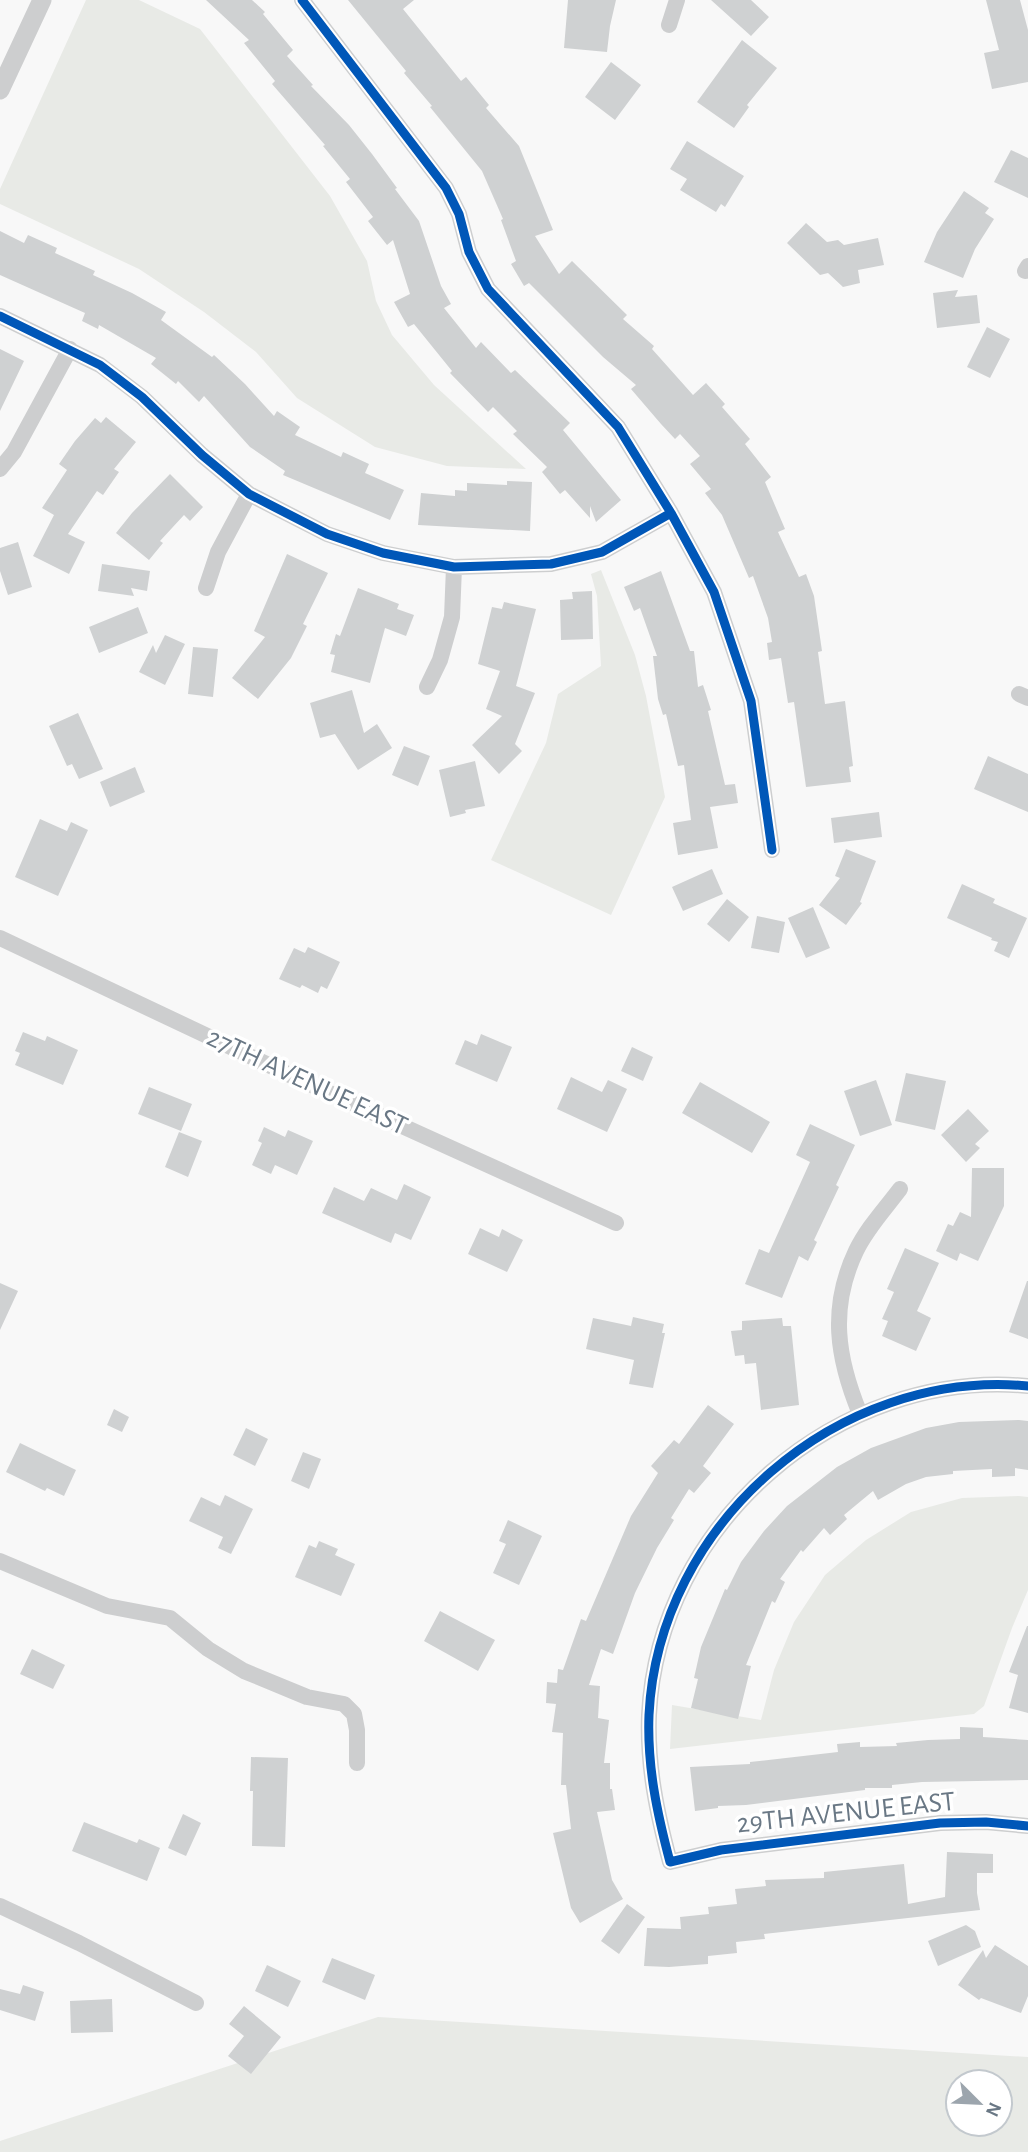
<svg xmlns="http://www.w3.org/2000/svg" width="1028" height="2152" font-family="'Alegreya Sans',sans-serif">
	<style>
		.green { fill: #e8eae6; fill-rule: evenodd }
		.building { fill: #cfd1d2 }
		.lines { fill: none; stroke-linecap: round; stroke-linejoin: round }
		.minor { stroke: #cdcecf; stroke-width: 16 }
		.tertiary { stroke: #cdcecf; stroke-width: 19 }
		.cycleway-casing { stroke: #fff; stroke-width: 13 }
		.cycleway { stroke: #0057b8; stroke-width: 9 }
		.labels { text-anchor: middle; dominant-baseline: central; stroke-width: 7; stroke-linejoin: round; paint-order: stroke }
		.street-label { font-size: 28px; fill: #6a7885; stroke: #fff }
	</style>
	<rect width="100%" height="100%" fill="#f8f8f8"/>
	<!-- green -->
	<path class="green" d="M86,0h53l61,29 130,167 37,65 9,40 16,34 42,50 92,84 -79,-3 -72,-19 -78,-49 -41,-46 -52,-40 -65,-43 -139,-65v-15z
		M601,570l34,85 11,41 19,101 -54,118 -120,-55 55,-117 12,-49 43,-28 -4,-70 -6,-22z
		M1019,1496l9,1v93l-16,38 -28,78 -10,8 -304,35 2,-44 89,15 13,-50 20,-48 31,-47 41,-35 45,-28 51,-14z
		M378,2017l650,40v95h-1028v-11zM958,2082h42v42h-42z"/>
	<!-- building -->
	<path class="building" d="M206,0h46l13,12 -2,2 30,36 -6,6 26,29 -2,1 38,39 23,29 25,34 -2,1 24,32 22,65 10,18 -7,4 32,40 5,-6 30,31 4,-3 55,53 -7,7 58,70 -25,22 -6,-16v12l-25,-28 -5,4 -18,-22 5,-5 -34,-33 4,-3 -24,-24 -5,5 -38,-39 2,-2 -38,-47 -6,3 -14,-25 16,-8 -17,-54 -6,5 -19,-24 5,-4 -27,-35 4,-3 -27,-33 2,-1 -53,-61 3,-3 -31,-38 5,-3z
		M348,0h66l-11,9 58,72 5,-4 23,28 -3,3 33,38 34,84 -18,6 24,38 13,-13 55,54 -4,4 31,27 -2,3 41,46 13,-12 19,21 -3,3 28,32 -5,5 26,33 -6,5 20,47 -7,3 21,45 7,-3 8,22 8,55 -4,1 7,52 20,-3 8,65 -4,1 2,15 -45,5 -12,-85 -6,1 -7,-45 -12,2 -2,-17 5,-1 -4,-24 -15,-42 -4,2 -27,-63 -17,-22 6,-4 -21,-25 10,-8 -20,-22 -5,5 -14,-15 -30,-35 5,-4 -33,-28 -74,-74 -5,3 -13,-22 5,-3 -15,-41 2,-1 -21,-48 -52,-64 2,-1 -28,-33 2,-2z
		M568,0h48l-6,26 -3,26 -43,-4z
		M711,0h40l18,17 -18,19z
		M986,0h34l8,30v52l-36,7 -8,-36 15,-3z
		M742,40l35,28 -30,37 2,2 -15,21 -37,-26z
		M611,62l30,23 -26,35 -30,-23z
		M687,141l57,35 -19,31 -4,-3 -5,8 -36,-22 7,-11 -17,-10z
		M1011,150l17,8v40l-34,-16z
		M964,191l25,17 -4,5 9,6 -19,30 -12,29 -39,-16 13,-30z
		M806,223l21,19 11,-2 6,5 34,-7 6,27 -26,5 2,13 -17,4 -15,-14 -8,2 -33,-32z
		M0,231l24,12 4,-8 29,13 -2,5 40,18 -2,4 39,18 34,19 -5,8 51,37 2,-2 31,29 29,32 3,-5 23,16 -5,8 46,22 2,-5 26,12 -4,9 39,17 -14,30 -107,-45 2,-4 -35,-24 -46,-51 -5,6 -21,-21 -2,3 -25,-20 5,-6 -57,-33 -1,4 -16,-8 3,-8 -85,-38z
		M958,290l-3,7 22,-2 3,28 -43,5 -4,-35z
		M987,327l23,12 -20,39 -23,-11z
		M0,349l24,12 -24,50z
		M106,417l30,25 -22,27 5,3 -16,23 -6,-4 -29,43 17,8 -16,32 -36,-18 21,-41 -12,-7 25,-38 -8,-6 16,-23 20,-23 6,5z
		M170,474l33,33 -13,14 -6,-6 -24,26 3,2 -14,17 -33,-27 16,-20z
		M507,481l25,1 -2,49 -112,-6 3,-32 34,3v-6l12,1v-8l40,2z
		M18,542l14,45 -24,8 -8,-24v-23z
		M287,554l41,19 -25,51 4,2 -16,32 -33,41 -26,-21 33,-41 -11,-6z
		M102,564l48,7 -3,20 -16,-3 3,8 -36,-5z
		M661,571l29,80h4l4,36 5,-2 8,25 -3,1 17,74 10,-1 3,19 -28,4 8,41 -40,7 -5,-32 18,-3 -7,-55 -6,1 -12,-52 -3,1 -5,-16 -5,-43h4l-17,-48 -6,3 -10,-24z
		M358,588l41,16 -2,5 17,6 -8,21 -21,-8 -15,55 -39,-11 4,-17 -5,-1 6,-20 4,2z
		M592,591l1,48 -32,1 -1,-40 13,-1 -1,-7z
		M504,602l32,7 -20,77 19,7 -20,51 7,7 -23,23 -27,-29 30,-29 -16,-7 14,-38 -22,-7 14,-57 10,2z
		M138,607l10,26 -49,20 -10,-26z
		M165,635l20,9 -20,41 -26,-13 14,-27 3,8z
		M193,647l25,2 -5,48 -25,-3z
		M352,690l12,43 13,-9 15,24 -34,22 -23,-36 -15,4 -10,-35z
		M78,713l25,56 -24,10 -7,-15 -5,2 -18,-40z
		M404,746l26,10 -12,30 -26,-11z
		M988,756l40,18v38l-54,-23z
		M475,761l10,45 -20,4 1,3 -16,4 -11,-47z
		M135,767l10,25 -35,15 -10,-25z
		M879,812l3,25 -48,6 -3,-25z
		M40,819l27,12 4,-9 17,8 -30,66 -43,-19z
		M846,849l30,12 -16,41 2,1 -16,22 -27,-20 21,-27 -5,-2z
		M712,869l11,25 -40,17 -11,-24z
		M962,884l33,15 -2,4 34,15 -18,40 -15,-7 4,-9 -7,-2 1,-2 -45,-20z
		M727,899l22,18 -20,25 -22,-18z
		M813,907l17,41 -24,10 -18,-40z
		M757,916l28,6 -6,31 -28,-5z
		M308,947l32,15 -13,27 -6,-3 -3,7 -16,-8 -2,3 -21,-9 15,-31 11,5z
		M23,1032l22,9 2,-5 31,14 -15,35 -48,-20 5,-12 -5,-2z
		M481,1034l31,13 -15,35 -42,-18 10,-24 12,5z
		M632,1047l21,10 -10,24 -22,-10z
		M906,1073l40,8 -11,49 -40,-9z
		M571,1077l31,15 6,-12 19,9 -20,43 -50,-23z
		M876,1080l16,45 -32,11 -16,-45z
		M700,1082l70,40 -18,31 -70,-40z
		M149,1087l43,17 -11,27 -43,-17z
		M968,1109l21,22 -14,13 5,4 -14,14 -25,-27z
		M810,1124l45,21 -19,40 3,2 -25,53 3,2 -9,19 -9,-5 -17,42 -37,-14 14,-35 10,4 41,-91 -14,-7z
		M264,1127l21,10 3,-7 25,11 -16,34 -22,-10 -4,9 -19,-9 10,-22 -4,-2z
		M179,1132l23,9 -14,36 -23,-10z
		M972,1168h32v38l-26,55 -18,-8 -3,8 -21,-10 12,-27 5,2 7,-14 11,5z
		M404,1184l27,13 -20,43 -16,-7 -4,10 -69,-30 12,-26 30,14 7,-13 26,12z
		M480,1228l19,9 3,-8 21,11 -16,32 -39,-18z
		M905,1248l34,15 -22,48 14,7 -15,33 -34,-15 6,-15 -6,-2 12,-27 -7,-3z
		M1027,1281h1v58l-19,-7z
		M0,1283l18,8 -18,39z
		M633,1317l31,7 -2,9h3l-12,55 -24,-4 5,-24 -48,-11 7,-31 38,8z
		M782,1318l1,8h8l8,79 -38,5 -5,-47 -11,1 -1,-9 -9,1 -4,-25 11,-1v-9z
		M708,1405l26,19 -31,42 8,7 -17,20 -5,-4 -18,29 3,2 -17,28 -22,45 -22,61 -12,-5 -12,36 11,1 -2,32 11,2 -5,43h6v26h2l3,21 -18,2 15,68 11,19 -43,24 -9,-15 -18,-75 18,-4 -5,-44h-5l2,-52 -11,-1 4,-28 -10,-1 1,-21 10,1 1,-14 5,1 18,-51 5,2 45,-105 27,-43 -7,-7 23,-26 5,4z
		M114,1409l15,8 -7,15 -15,-7z
		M1019,1420l9,1v49l-13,-2v8l-23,1v-8l-39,2v3l-27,3 -20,7 -28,16 -5,-9 -29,24 3,4 -17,16 -6,-7 -21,24 -2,-2 -21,29 5,3 -10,21 -3,-2 -26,64 5,1 -13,53 -47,-11 7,-29 -4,-1 7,-31 24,-58 2,1 14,-28 23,-31 23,-25 50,-39 34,-19 55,-20 33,-6z
		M246,1428l22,11 -13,27 -22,-11z
		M20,1443l56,27 -12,26 -17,-8 -2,3 -39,-19z
		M303,1452l18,7 -12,30 -18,-8z
		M225,1495l28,14 -22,45 -13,-6 5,-11 -34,-16 12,-24 19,9z
		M508,1520l34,16 -23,49 -26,-12 13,-29 -7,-3z
		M319,1541l19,8 -3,6 20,9 -14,32 -46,-19 14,-32 7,3z
		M440,1611l55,29 -17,31 -54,-30z
		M1027,1626h1v87l-19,-5 9,-33 -9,-3z
		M32,1649l33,16 -12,24 -33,-15z
		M960,1727l23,1v9l45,3v40l-106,2 -30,3v3h-27v2l-119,15 -28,1v2l-23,3 -5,-44 60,-3v-2l88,-10 -1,-8 23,-2v5l37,-1 -1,-3 32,-3 32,-1z
		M251,1757l37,1 -3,89 -33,-1 1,-55h-3z
		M183,1814l18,9 -15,33 -18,-8z
		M84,1822l53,21 2,-4 21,9 -13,33 -75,-30z
		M947,1852l46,2v19h-16v20l3,17 -216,24 1,5 -29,3 1,11 -29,3v8l-39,3 -25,-1 3,-38 34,1 -1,-12 29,-3 -1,-7 29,-3 -2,-15 31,-3 -1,-6 59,-2v-6l80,-8 4,40 37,-7z
		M627,1904l18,13 -26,37 -18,-13z
		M966,1925l9,6 6,16 -43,19 -10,-25z
		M995,1945l33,21v30l-7,17 -40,-15 -2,2 -21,-15 25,-35 3,8z
		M332,1958l43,17 -10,25 -43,-18z
		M267,1965l34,16 -13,26 -33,-16z
		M23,1985l21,7 -9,29 -35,-11v-21l20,5z
		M112,1999l1,33 -42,1 -1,-32z
		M244,2006l37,31 -30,37 -23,-18 16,-20 -15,-12z"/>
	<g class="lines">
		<!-- minor -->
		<path class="minor" d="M302,0l144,188 13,26 10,38 19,37 130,138 53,86 43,79 37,109 21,149
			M669,25l8,-25
			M1025,271l3,-5
			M0,316l100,49 42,32 60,58 47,39 78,40 56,19 71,14 97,-3 51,-12 69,-39
			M0,469l14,-17 56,-103
			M206,588l12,-36 31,-58
			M427,687l13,-27 12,-43 2,-50
			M1019,694l9,4
			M0,938l292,138 324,147
			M1028,1386c-190,-18 -370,138 -379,329 -2,51 8,98 21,147l51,-12 219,-27 46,-1 42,4
			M860,1414c-23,-56 -31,-106 -4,-163 11,-23 29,-42 44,-62
			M0,1561l107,45 63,12 38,31 36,22 63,26 37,7 10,10 3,16v33
			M0,1906l79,37 117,60"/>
		<!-- tertiary -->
		<path class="tertiary" d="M0,90l42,-90"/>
		<!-- cycleway casing -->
		<g class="cycleway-casing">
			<path id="cycleway" d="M302,0l144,188 13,26 10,38 19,37 130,138 53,86 43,79 37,109 21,149
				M0,316l100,49 42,32 60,58 47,39 78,40 56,19 71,14 97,-3 51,-12 69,-39
				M1028,1386c-190,-18 -370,138 -379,329 -2,51 8,98 21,147l51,-12 219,-27 46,-1 42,4"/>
		</g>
		<!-- cycleway -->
		<use href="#cycleway" class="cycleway"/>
	</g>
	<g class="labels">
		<!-- street labels -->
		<g class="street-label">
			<text transform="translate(307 1082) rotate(25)">27TH AVENUE EAST</text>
			<text transform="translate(846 1813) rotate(-6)">29TH AVENUE EAST</text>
		</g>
	</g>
	<!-- north arrow -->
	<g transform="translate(979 2103) rotate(114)"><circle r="33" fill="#ffffff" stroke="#c3c9ce" stroke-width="2"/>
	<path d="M0-5L12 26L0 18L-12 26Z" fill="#9ca5ad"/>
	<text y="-10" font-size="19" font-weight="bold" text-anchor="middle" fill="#6a7885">N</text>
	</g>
</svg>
